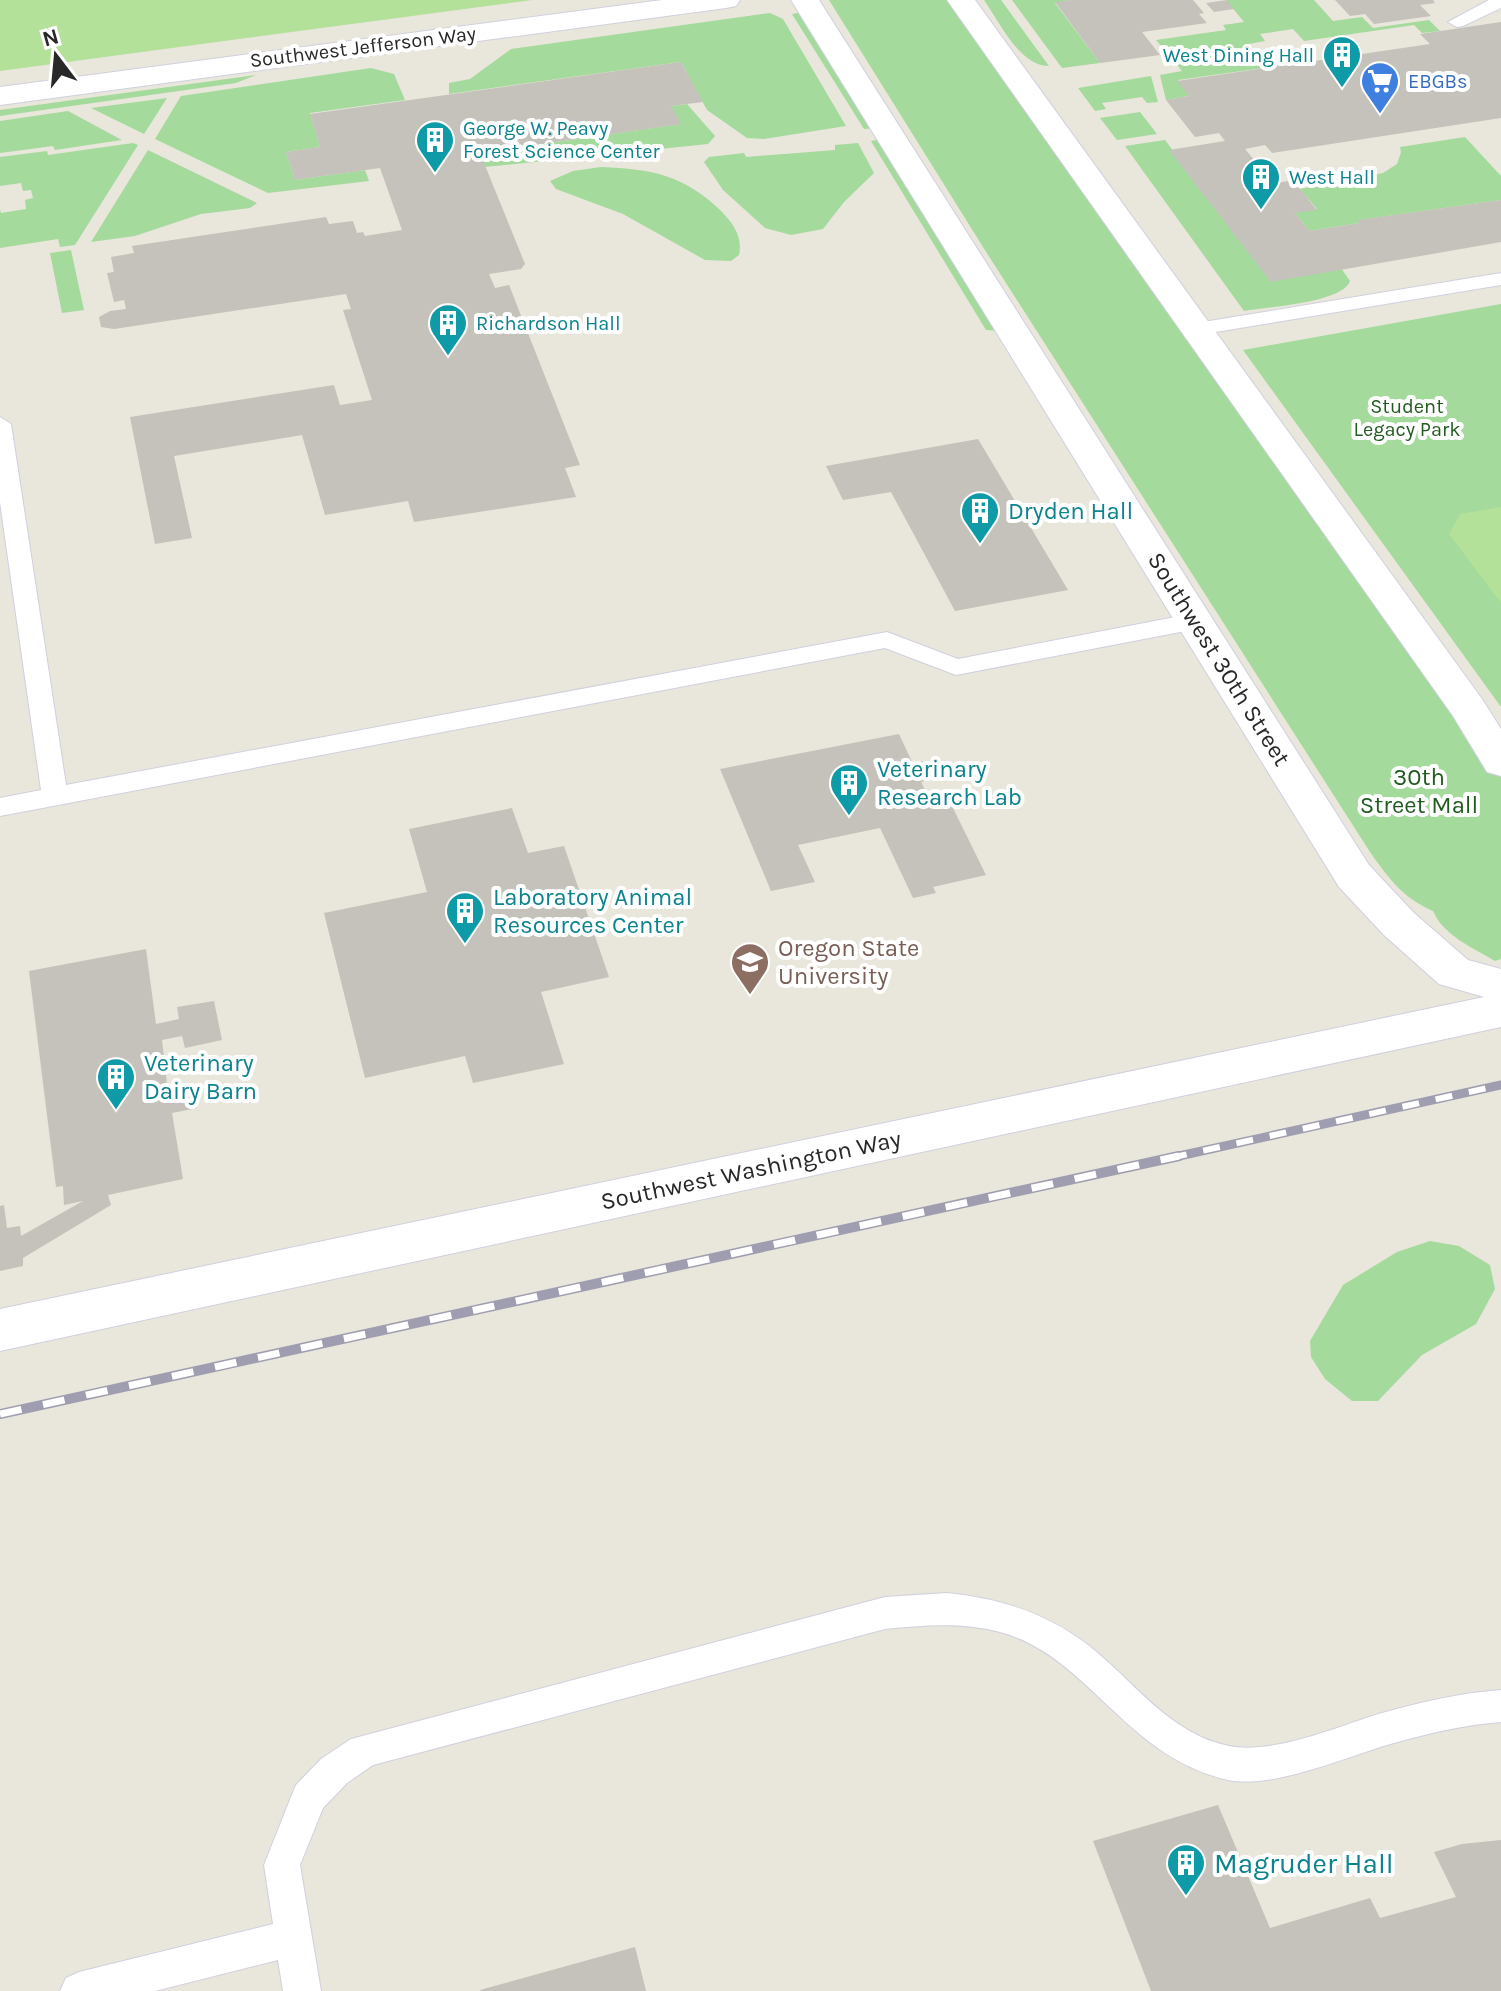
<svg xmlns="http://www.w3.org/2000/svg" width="1501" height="1991" font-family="Karla,sans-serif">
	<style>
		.green { fill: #a4da9c }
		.pitch { fill: #b3e199 }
		.building { fill: #c4c2ba }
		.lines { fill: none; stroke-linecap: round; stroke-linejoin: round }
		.service-casing { stroke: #d0d0df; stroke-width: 2 }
		.minor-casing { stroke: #d0d0df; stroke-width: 2 }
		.tertiary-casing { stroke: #d0d0df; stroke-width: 2 }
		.service { fill: #fff; fill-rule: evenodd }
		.minor { fill: #fff; fill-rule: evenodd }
		.tertiary { fill: #fff; fill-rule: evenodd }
		.rail-far1-casing { stroke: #9f9eb0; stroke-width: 9 }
		.rail-casing { stroke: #9f9eb0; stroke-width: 10 }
		.rail-far1 { stroke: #fff; stroke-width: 6; stroke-dasharray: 17; stroke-linecap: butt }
		.rail { stroke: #fff; stroke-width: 7; stroke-dasharray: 22; stroke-linecap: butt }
		.labels { text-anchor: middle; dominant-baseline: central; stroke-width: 8; stroke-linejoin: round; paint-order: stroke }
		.far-street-label { font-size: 20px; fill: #282828; stroke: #fff }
		.far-culture-label { font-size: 20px; fill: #0d838f; stroke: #fff; text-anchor: start }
		.far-shop-label { font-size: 20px; fill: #366cbe; stroke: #fff; text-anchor: start }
		.far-park-label { font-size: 20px; fill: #205c20; stroke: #fff }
		.culture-label { font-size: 24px; fill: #0d838f; stroke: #fff; text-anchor: start }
		.street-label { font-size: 24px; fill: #282828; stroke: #fff }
		.park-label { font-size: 24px; fill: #205c20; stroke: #fff }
		.education-label { font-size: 24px; fill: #785e54; stroke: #fff; text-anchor: start }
		.near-culture-label { font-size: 28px; fill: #0d838f; stroke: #fff; text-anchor: start }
	</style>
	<rect width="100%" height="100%" fill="#e9e6db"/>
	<!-- green -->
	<path class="green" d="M829,0h121l551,777v182l-6,2c-22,-13 -52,-26 -62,-50 -30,-13 -44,-32 -63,-59l-387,-605z
		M984,0h17l48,66c-29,1 -50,-45 -65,-66z
		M1012,0h58l-15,3 45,60 -38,5z
		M1226,0h88l19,21 29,-4 11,11 56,-8 11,11 -18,2 -8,-8 -110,16 -11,-12 -33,5 5,7 -22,4 14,17 23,-3 5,6 -107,15 11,16 -23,4 -6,-25 22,-4 -26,-31 70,-10 -3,-5 21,-3z
		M803,12l73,116 -12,1 -72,-115z
		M770,13l13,6 63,107 -82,13 -17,-1 -40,-28 -26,-48 -232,32v-11l21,-4 41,-30z
		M371,68l23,6 11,26 -95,13 10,34 -34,5 9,28 70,-10 4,11 -101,12 -113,-54 26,-43z
		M256,75l-20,8 -236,33v-6z
		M1151,76l7,26 -11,1 -5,-6 -40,6 4,6 -11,2 -17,-23z
		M167,98l-23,36 -53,-26z
		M687,104l28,32 -7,8 -223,23 -5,-14 200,-29 -9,-18z
		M68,111l54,29 -67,10 -2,-4 -53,7v-32z
		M1140,112l17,22 -40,6 -17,-22z
		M1465,137l36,39v24l-142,20 1,3 -51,8 -14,-18 22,-4 -17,-20 83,-16 14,-9 4,-12 -1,-5z
		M883,139l119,192 -16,-1 -115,-189z
		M1165,140l106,141 70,-13 9,13c-8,22 -83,26 -106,30l-119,-165z
		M133,143l5,2 -63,100 -15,2 -2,-8 -58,9v-39l1,4 25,-4 -1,-9 8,-2 -2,-8 -8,1 -2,-8 -21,3v-29l47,-6 1,4z
		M858,143l16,30 -30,29 -21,27 -32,6 -26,-7 -42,-38 -19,-28 5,-5 35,-4 2,4 89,-7v-5z
		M148,150l109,53 -7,5 -49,6 -66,22 -44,6z
		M601,167c51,2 83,8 120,44 12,12 22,26 18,44l-8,6 -26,-1 -82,-46 -67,-25 -6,-8 23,-10z
		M71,250l13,60 -22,3 -12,-60z
		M1501,304v403l-258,-357z
		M1430,1241l29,5 31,19 5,24 -19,35 -54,31 -44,46h-26l-27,-22 -14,-22 -1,-16 33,-56 54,-33z"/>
	<!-- pitch -->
	<path class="pitch" d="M0,0h532l-532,71z
		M1501,507v96l-52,-69 11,-20z"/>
	<!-- building -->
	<path class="building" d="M1070,0h123l11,13 -5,1 8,9 -65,9 18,23 -60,8 -45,-61z
		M1227,0l7,9 -20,3 -8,-9z
		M1335,0h98l2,3 -15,2 11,11 -57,8 -9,-10 -15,2z
		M1501,22v96l-229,35 -7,-8 -20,4 24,29h4l4,5 16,-3 24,30 -22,3 14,18 51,-8 -2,-3 143,-20v42l-230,40 -102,-132 56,-9 -6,-8 -24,4 -29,-37 23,-4 -12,-15 253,-37 -10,-10z
		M681,62l22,40 -32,4 10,18 -201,29 45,111 -4,5 -32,5 6,14 14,-3 71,180 -15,3 11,29 -162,25 -6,-21 -83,14 -23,-80 -128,21 18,82 -37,6 -25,-127 204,-32 6,20 32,-5 -29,-90 8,-1 -5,-15 -232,35 -13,-2 -2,-10 11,-6 16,-2 -2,-9 -10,2 -7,-29 7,-1 -3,-15 23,-4 -2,-7 194,-29 3,7 24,-3 4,12 6,-1 2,4 37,-6 -22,-62 -85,12 -9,-28 34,-5 -10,-33z
		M978,439l90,151 -113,21 -64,-119 -48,8 -17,-34z
		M899,734l14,30 10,-3 9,18 -11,3 12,23 17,-3 36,73 -53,12 3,6 -23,5 -33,-70 -82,17 17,37 -44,9 -51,-122z
		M512,808l16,45 36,-7 45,131 -68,15 23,72 -91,19 -8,-27 -100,22 -41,-165 103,-21 -18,-63z
		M146,949l10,75 23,-5 -2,-12 37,-6 8,39 -37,8 -3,-12 -20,4 6,53 26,-6 3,21 -25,5 11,66 -75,16 3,10 -88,53v8l-23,5v-65l4,-1 3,23 13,-2 1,10 62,-35 -19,4 -1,-19 -7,1 -27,-216z
		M1218,1805l52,123 100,-30 10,20 76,-21 -22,-45 28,-8 39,-4v151h-350l-58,-150z
		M635,1947l11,44h-166v-1z"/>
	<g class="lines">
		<!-- service casing -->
		<g class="service-casing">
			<path id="service" d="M1489,0h12v8l-38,18 -6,1 -9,-5z
				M1501,273v12l-304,50 -11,-6 11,-6z
				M0,417l11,7 55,361 821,-153 71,27 238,-46 9,2 3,6 -3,6 -9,2 -240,46 -71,-27 -885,168v-18l41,-8 -41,-288z
				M947,1593c52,5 99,20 141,52 45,35 81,89 141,101 44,9 110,-20 153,-33 39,-11 78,-20 119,-23v32c-39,3 -76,12 -114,23 -44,13 -114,44 -159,35 -103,-23 -139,-124 -228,-148 -38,-10 -76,-7 -115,-3l-512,136 -26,18 -24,25 -23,57 21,126h-38l-5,-31 -123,31h-95l6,-13 13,-6 194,-48 -9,-59 27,-68 5,-12 25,-26 30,-20 534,-142z"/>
		</g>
		<!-- minor casing -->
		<g class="minor-casing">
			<path id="minor" d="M662,0h78l-4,6 -10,2 -726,97v-18z"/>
		</g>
		<!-- tertiary casing -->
		<g class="tertiary-casing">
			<path id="tertiary" d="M791,0h28l550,865 45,48 54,47 33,9v58l-1501,324v-42l1484,-312 -45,-13 -55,-49 -45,-48z
				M947,0h28l507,699 19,30v47l-14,-4 -34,-56z"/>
		</g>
		<!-- service -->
		<use href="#service" class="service"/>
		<!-- minor -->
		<use href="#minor" class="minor"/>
		<!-- tertiary -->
		<use href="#tertiary" class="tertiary"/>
		<!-- rail-far1 casing -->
		<g class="rail-far1-casing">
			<path id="rail-far1" d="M1170,1158l331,-73"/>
		</g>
		<!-- rail casing -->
		<g class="rail-casing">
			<path id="rail" d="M0,1414l1179,-258"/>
		</g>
		<!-- rail-far1 -->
		<use href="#rail-far1" class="rail-far1"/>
		<!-- rail -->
		<use href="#rail" class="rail"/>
	</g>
	<!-- icons -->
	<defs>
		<g id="building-pin" transform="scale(2)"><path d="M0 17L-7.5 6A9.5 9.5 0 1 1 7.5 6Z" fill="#0f9aa8" stroke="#fff"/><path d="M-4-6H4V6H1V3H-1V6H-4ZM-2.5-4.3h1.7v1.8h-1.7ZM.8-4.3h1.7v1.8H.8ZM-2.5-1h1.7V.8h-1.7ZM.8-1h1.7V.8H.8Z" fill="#fff"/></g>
		<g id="supermarket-pin" transform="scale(2)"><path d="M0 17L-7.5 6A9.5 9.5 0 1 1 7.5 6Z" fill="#3f7fe0" stroke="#fff"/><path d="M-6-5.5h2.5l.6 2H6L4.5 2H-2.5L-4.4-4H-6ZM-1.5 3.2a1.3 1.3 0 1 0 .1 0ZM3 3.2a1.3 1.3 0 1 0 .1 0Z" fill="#fff"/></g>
		<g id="university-pin" transform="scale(2)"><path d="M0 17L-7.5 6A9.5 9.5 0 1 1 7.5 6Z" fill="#8d6e63" stroke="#fff"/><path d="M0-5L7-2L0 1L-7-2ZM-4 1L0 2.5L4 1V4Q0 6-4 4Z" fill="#fff"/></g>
	</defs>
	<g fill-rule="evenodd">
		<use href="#building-pin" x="1342" y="55"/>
		<use href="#supermarket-pin" x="1380" y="81"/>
		<use href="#building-pin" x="435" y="140"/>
		<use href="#building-pin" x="1261" y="177"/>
		<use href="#building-pin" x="448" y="323"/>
		<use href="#building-pin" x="980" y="511"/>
		<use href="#building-pin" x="849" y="783"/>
		<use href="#building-pin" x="465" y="911"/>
		<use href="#university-pin" x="750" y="962"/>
		<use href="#building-pin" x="116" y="1077"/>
		<use href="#building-pin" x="1186" y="1863"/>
	</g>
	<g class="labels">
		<!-- far-street labels -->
		<g class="far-street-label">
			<text transform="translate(363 47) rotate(-7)">Southwest Jefferson Way</text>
		</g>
		<!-- far-culture labels -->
		<g class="far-culture-label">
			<text x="1314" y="55" text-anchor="end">West Dining Hall</text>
			<text x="463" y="128">George W. Peavy<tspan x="463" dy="23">Forest Science Center</tspan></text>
			<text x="1289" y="177">West Hall</text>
			<text x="476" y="323">Richardson Hall</text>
		</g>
		<!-- far-shop labels -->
		<g class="far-shop-label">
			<text x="1408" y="81">EBGBs</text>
		</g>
		<!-- far-park labels -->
		<g class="far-park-label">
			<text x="1407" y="406">Student<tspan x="1407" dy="23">Legacy Park</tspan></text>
		</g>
		<!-- culture labels -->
		<g class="culture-label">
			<text x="1008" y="511">Dryden Hall</text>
			<text x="877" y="769">Veterinary<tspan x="877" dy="28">Research Lab</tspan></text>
			<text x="493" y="897">Laboratory Animal<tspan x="493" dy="28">Resources Center</tspan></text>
			<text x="144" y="1063">Veterinary<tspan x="144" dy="28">Dairy Barn</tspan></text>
		</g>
		<!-- street labels -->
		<g class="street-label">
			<text transform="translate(1219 659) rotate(58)">Southwest 30th Street</text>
			<text transform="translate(751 1170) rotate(-12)">Southwest Washington Way</text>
		</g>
		<!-- park labels -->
		<g class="park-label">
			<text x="1419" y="777">30th<tspan x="1419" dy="28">Street Mall</tspan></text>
		</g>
		<!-- education labels -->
		<g class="education-label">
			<text x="778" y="948">Oregon State<tspan x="778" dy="28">University</tspan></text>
		</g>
		<!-- near-culture labels -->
		<g class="near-culture-label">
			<text x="1214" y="1863">Magruder Hall</text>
		</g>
	</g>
	<!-- north arrow -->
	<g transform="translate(56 56) rotate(344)" stroke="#ffffff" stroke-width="6" paint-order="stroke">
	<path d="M0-6L14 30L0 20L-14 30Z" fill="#282828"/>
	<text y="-12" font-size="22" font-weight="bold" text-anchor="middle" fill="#282828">N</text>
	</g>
</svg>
